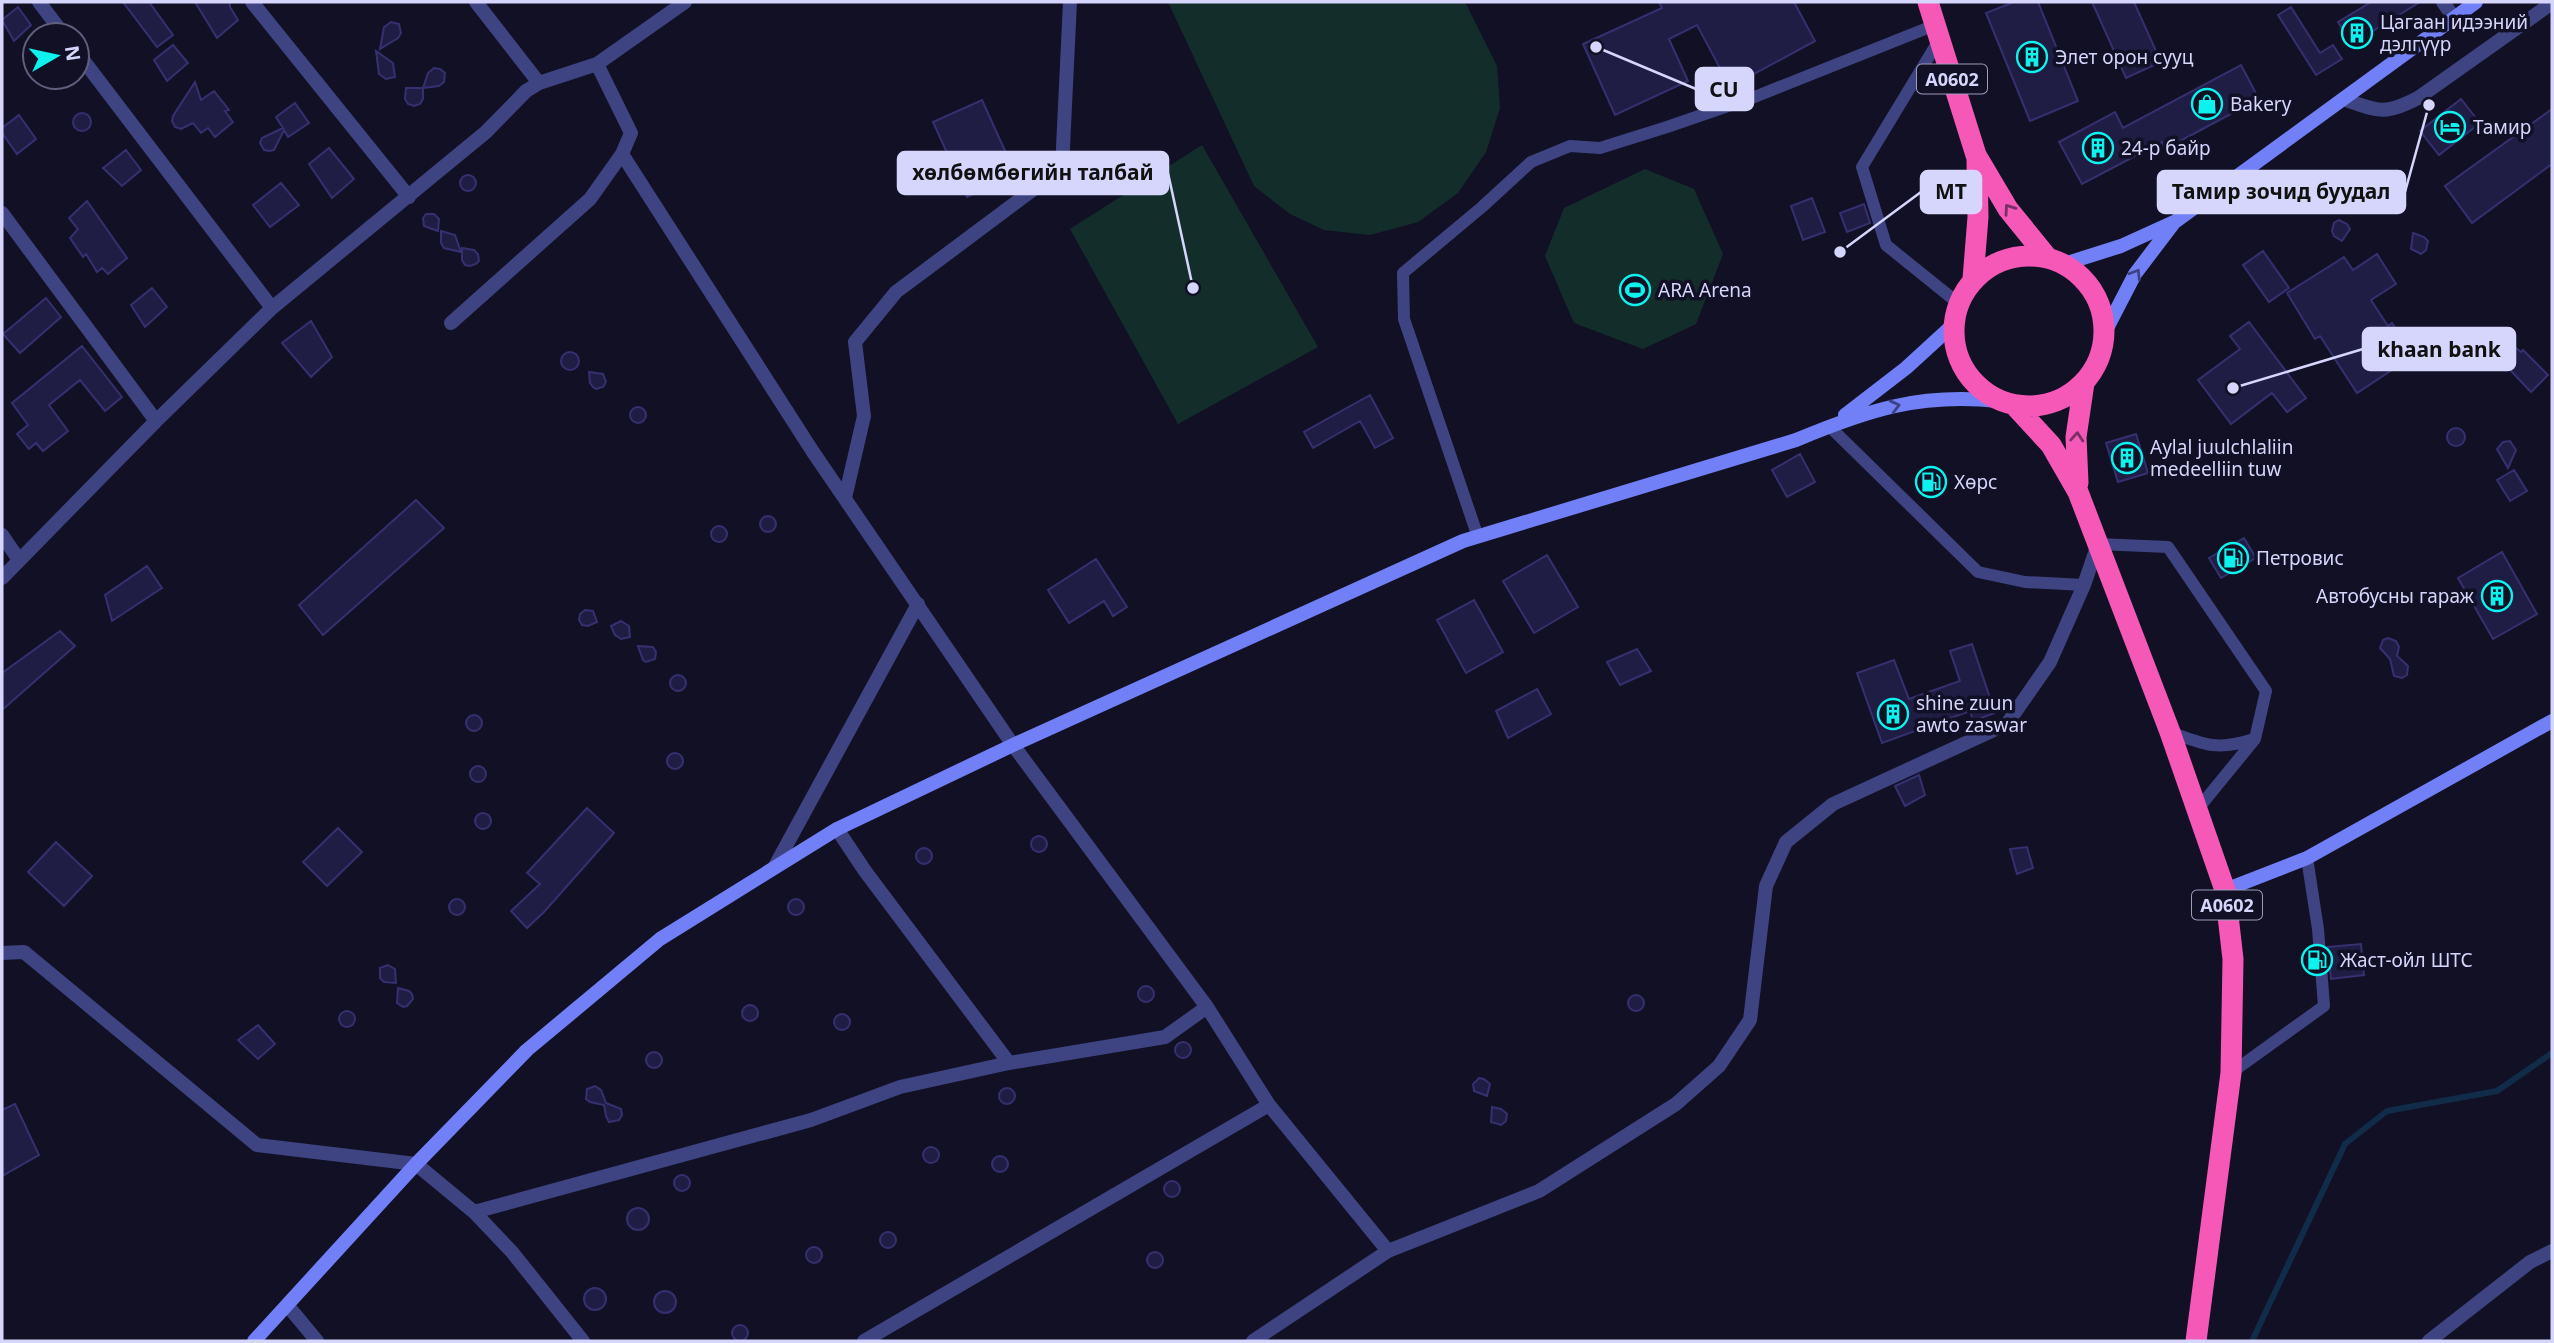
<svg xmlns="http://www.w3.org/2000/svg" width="2554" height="1343" font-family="'Noto Sans',sans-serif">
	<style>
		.green { fill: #132e2a }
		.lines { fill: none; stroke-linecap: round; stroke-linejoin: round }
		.stream { stroke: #112c48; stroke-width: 6 }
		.building { fill: #201d45; stroke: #35306f; stroke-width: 2 }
		.lane { stroke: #3e4481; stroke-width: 12 }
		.street { stroke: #3e4481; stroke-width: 14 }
		.secondary { stroke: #7280f8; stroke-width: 14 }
		.highway { stroke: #f658b7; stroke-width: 21 }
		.oneway { stroke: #783067 }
		.oneway2 { stroke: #3d4284 }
		.labels { text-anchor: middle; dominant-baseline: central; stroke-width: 7; stroke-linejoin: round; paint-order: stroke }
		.shield { fill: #111025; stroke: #9b9bbc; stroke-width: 2 }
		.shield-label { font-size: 18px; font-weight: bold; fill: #d6d6fd }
		.poi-label { font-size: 19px; fill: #d6d6fd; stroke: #111025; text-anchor: start }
		.leader { fill: none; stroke: #d6d6fd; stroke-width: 2.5 }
		.callout-dot { fill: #d6d6fd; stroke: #111025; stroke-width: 2.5 }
		.callout { fill: #d6d6fd; stroke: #d6d6fd; stroke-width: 2.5 }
		.callout-label { font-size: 21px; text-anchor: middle; font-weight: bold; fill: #111 }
	</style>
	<rect width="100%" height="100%" fill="#111025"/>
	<!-- green -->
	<path class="green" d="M1168,2h297l32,64 3,42 -14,44 -28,41 -40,29 -48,13 -46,-5 -34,-16 -36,-28z
		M1202,145l116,202 -140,77 -108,-195z
		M1645,169l49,20 29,65 -27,70 -53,25 -69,-26 -29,-67 19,-48z"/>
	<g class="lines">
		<!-- stream -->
		<path class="stream" d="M2252,1341l93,-197 42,-33 110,-20 55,-38"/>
	</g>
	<!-- building -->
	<path class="building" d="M123,2h26l24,33 -16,12z
		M195,2h35v5l8,13 -21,18z
		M1659,2h135l21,39 -85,46 -33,-62 -28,14 19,42 -73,34 -32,-71 79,-36z
		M2014,2h24l40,99 -48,20 -44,-108z
		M2092,2h42l27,60 -35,16z
		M2371,2h49l-68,42 -14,-22z
		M18,7l13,18 -17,16 -12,-21z
		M2291,7l29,46 13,-8 9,14 -26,16 -38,-60z
		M391,22l8,2 2,9 -3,5 -18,11 4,-22z
		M173,45l15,18 -21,18 -13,-21z
		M376,51l17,12 2,14 -9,2 -7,-5z
		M2241,65l18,34 -94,50 -3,-7 -80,42 -23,-42 56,-30 8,16z
		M434,68l6,1 5,4 -1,9 -5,4 -16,2v11l-3,5 -6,2 -6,-2 -3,-5 1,-11h17l5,-15z
		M195,82l6,18 13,-9 15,19 -4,1 8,11 -18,15 -7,-9 -7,5 -8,-10 -12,6 -6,-2 -3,-6 1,-5z
		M2461,99l19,24 -41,32 -19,-24z
		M982,100l34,75 -49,22 -34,-75z
		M295,103l14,20 -21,14 -4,-7 -10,20 -5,1 -5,-1 -4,-7 2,-5 21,-10 -7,-11z
		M2552,109v55l-80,59 -27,-37z
		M73 122a9 9 0 1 1 18 0a9 9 0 1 1-18 0Z
		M19,115l17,24 -19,15 -15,-21v-5z
		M329,148l25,31 -22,19 -23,-34z
		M126,150l15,20 -19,16 -19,-18z
		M460 183a8 8 0 1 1 16 0a8 8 0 1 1-16 0Z
		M281,183l18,22 -29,22 -17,-22z
		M1812,198l13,34 -22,8 -12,-34z
		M87,201l40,57 -19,16 -6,-6 -5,4 -11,-18 -3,3 -13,-19 8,-9 -9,-11z
		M1864,204l6,19 -23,9 -7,-19z
		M426,214h8l5,5 -1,12 -14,-5 -1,-8z
		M2339,220l8,4 3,5 -8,12 -8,-5 -2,-5 2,-8z
		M441,231l14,4 6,17 -17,-4 -3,-5z
		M2413,233l11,4 4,4 -2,9 -5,4 -10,-5z
		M462,248l12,2 4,4 1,7 -3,3 -6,2 -5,-1 -3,-5z
		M2263,251l26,37 -20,14 -26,-37z
		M2377,254l19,30 -25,16 17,26 4,-3 21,33 -56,37 -37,-57 -5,3 -28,-46 57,-36 9,13z
		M152,288l15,19 -22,20 -14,-22z
		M46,298l15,19 -41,36 -17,-19z
		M311,321l21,36 -21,20 -29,-34z
		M2249,322l57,76 -19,14 -15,-19 -41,31 -33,-44 42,-31 -10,-13z
		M2501,339l6,2 14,11 2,-2 25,25 -17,17 -37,-39v-9z
		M82,346l40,51 -17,14 -25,-31 -31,25 19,26 -25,20 -7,-8 -7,6 -12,-15 11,-9 -16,-22z
		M561 361a9 9 0 1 1 18 0a9 9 0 1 1-18 0Z
		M589,372l14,2 3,8 -3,5 -7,2 -3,-2 -3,-4z
		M1370,395l23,43 -18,10 -15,-27 -47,27 -9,-16z
		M630 415a8 8 0 1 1 16 0a8 8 0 1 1-16 0Z
		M2447 437a9 9 0 1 1 18 0a9 9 0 1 1-18 0Z
		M2136,434l12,39 -30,9 -12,-39z
		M2510,441l6,9 -8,18 -11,-19 6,-7z
		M1800,454l15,28 -28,15 -15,-27z
		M2514,470l13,21 -17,10 -13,-21z
		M416,500l28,28 -121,107 -24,-30z
		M760 524a8 8 0 1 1 16 0a8 8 0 1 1-16 0Z
		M711 534a8 8 0 1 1 16 0a8 8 0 1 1-16 0Z
		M2244,538l12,20 -35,20 -12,-20z
		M2502,552l35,62 -44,25 -35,-61z
		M1547,555l31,52 -44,26 -31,-52z
		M1096,559l31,48 -14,9 -9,-15 -35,22 -21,-33z
		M147,566l15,22 -50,33 -7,-26z
		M1474,600l29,52 -37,21 -29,-53z
		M585,610l8,1 4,11 -9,4 -6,-1 -3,-5 1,-6z
		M621,621l8,5 1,11 -9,2 -6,-4 -4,-9z
		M60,631l15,15 -73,64v-37z
		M2388,638l8,3 3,6 -2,9 11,10 -1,9 -5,3 -8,-2 -4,-17 -10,-11 3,-8z
		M1972,644l23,69 -22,8 -3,-10 -88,32 -25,-70 37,-13 15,39 51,-18 -10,-30z
		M638,646l15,1 3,5 -1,7 -9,3 -3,-2z
		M1637,649l14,22 -31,14 -13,-23z
		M670 683a8 8 0 1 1 16 0a8 8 0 1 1-16 0Z
		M1537,689l14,25 -43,24 -12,-27z
		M466 723a8 8 0 1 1 16 0a8 8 0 1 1-16 0Z
		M667 761a8 8 0 1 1 16 0a8 8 0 1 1-16 0Z
		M470 774a8 8 0 1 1 16 0a8 8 0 1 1-16 0Z
		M1919,775l6,20 -20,11 -10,-20z
		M587,808l27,25 -70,79 -17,16 -16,-17 29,-27 -13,-11z
		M475 821a8 8 0 1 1 16 0a8 8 0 1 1-16 0Z
		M338,828l24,24 -35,34 -24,-24z
		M1031 844a8 8 0 1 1 16 0a8 8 0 1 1-16 0Z
		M56,842l36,34 -28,30 -36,-34z
		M2027,847l6,21 -16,6 -7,-25z
		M916 856a8 8 0 1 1 16 0a8 8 0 1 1-16 0Z
		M449 907a8 8 0 1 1 16 0a8 8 0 1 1-16 0Z
		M788 907a8 8 0 1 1 16 0a8 8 0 1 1-16 0Z
		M2361,944l3,31 -33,4 -3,-32z
		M388,965l7,4 1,14 -12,-1 -4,-4v-10z
		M1138 994a8 8 0 1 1 16 0a8 8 0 1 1-16 0Z
		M398,988l11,3 3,3 1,5 -6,7 -4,1 -6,-4z
		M1628 1003a8 8 0 1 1 16 0a8 8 0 1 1-16 0Z
		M742 1013a8 8 0 1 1 16 0a8 8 0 1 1-16 0Z
		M339 1019a8 8 0 1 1 16 0a8 8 0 1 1-16 0Z
		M834 1022a8 8 0 1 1 16 0a8 8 0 1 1-16 0Z
		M258,1025l17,19 -17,15 -20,-19z
		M1175 1050a8 8 0 1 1 16 0a8 8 0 1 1-16 0Z
		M646 1060a8 8 0 1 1 16 0a8 8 0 1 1-16 0Z
		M1479,1078l5,1 6,5 -3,12 -13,-5 -1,-7z
		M595,1086l6,4 5,13 15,6 1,6 -3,5 -10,2 -3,-6 -2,-11 -14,-3 -4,-3 1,-10z
		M999 1096a8 8 0 1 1 16 0a8 8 0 1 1-16 0Z
		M15,1104l24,51 -37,21v-66z
		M1492,1107l9,2 6,5 -1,7 -5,4 -10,-3z
		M923 1155a8 8 0 1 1 16 0a8 8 0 1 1-16 0Z
		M992 1164a8 8 0 1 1 16 0a8 8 0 1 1-16 0Z
		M674 1183a8 8 0 1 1 16 0a8 8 0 1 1-16 0Z
		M1164 1189a8 8 0 1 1 16 0a8 8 0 1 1-16 0Z
		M627 1219a11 11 0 1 1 22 0a11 11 0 1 1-22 0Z
		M880 1240a8 8 0 1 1 16 0a8 8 0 1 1-16 0Z
		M806 1255a8 8 0 1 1 16 0a8 8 0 1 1-16 0Z
		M1147 1260a8 8 0 1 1 16 0a8 8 0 1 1-16 0Z
		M584 1299a11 11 0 1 1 22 0a11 11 0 1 1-22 0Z
		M654 1302a11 11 0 1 1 22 0a11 11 0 1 1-22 0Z
		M732 1333a8 8 0 1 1 16 0a8 8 0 1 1-16 0Z"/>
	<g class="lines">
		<!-- lane -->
		<path class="lane" d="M1939,40l-77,127 24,78 72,58
			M1829,426l149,146 47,10 59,3
			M1478,537l-74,-218 -1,-46 79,-66 49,-45 39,-16 30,2 67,-21 90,-31 178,-71
			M2098,544l70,3 98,144 -11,48 -58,71
			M2170,732c34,13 48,19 84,7
			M2231,1073l93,-67 -6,-77 -11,-71"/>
		<!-- street -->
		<path class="street" d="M39,2l25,33
			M252,2l157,195
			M476,2l63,81
			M2443,2l11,16
			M77,52l195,256
			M2343,99c36,12 40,17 75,-1l134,-95
			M622,154l191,298 200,293 194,262 62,98 119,146
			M2,213l154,208
			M451,323l139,-124 32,-45 9,-21 -34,-69
			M845,498l19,-82 -9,-74 41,-50 166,-124 8,-166
			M2,535l17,25
			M2,578l154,-157 116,-113 214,-176 40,-41 13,-8 58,-19 88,-62
			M837,829l28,42 144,192
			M775,866l143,-262
			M2,953l22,-1 233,193 159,19 58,48 38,40 71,89
			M474,1212l337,-92 89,-33 109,-24 156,-26 42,-30
			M288,1306l29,35
			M864,1341l405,-236
			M1253,1341l135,-90 151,-60 137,-87 43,-38 31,-46 16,-134 20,-44 47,-38 174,-80 43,-62 34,-77 14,-41
			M2429,1341l101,-79 22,-11"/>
		<!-- secondary -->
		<path class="secondary" d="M2064,264l57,-18 55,-25 300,-219
			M2104,334l31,-60 38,-50
			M1845,415l61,-47 47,-43
			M2225,890l82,-32 245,-137
			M254,1341l162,-177 111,-114 133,-111 177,-110 176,-84 450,-204 333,-101c72,-30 123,-47 202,-39"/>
		<!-- highway -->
		<path class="highway" d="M1928,2l48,153 32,54 39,48
			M1954 331a75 75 0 1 1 150 0a75 75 0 1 1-150 0Z
			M1973,279l5,-62 -1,-56
			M2015,406l36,39 27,47 92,240 55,158 8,69 -2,114 -35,268
			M2078,483l-2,-46 8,-54"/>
	</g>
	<!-- one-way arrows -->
	<defs><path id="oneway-chevron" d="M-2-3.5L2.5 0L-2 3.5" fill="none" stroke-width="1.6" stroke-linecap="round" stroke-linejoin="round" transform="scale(1.75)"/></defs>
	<g class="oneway">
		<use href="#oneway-chevron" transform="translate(2009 209) rotate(-125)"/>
		<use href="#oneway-chevron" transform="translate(2077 437) rotate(-86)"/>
	</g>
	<g class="oneway2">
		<use href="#oneway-chevron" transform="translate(2136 274) rotate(-58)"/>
		<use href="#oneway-chevron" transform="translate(1895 406) rotate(-14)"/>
	</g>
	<!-- icons -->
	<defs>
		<g id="building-ring" transform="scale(1.575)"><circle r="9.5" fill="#111025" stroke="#0df2ec" stroke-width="1.5"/><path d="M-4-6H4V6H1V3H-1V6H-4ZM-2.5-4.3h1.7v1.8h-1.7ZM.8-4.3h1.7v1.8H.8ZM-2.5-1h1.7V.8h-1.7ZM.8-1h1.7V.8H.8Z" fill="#0df2ec"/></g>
		<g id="shop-ring" transform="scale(1.575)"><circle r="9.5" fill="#111025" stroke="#0df2ec" stroke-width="1.5"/><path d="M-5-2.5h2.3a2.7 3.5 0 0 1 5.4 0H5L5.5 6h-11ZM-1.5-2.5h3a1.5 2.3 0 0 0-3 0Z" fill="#0df2ec"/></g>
		<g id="hotel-ring" transform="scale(1.575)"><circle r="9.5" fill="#111025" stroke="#0df2ec" stroke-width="1.5"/><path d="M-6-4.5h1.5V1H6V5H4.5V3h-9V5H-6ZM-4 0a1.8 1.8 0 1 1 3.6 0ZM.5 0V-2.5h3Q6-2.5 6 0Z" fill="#0df2ec"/></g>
		<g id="stadium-ring" transform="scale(1.575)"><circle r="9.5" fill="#111025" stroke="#0df2ec" stroke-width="1.5"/><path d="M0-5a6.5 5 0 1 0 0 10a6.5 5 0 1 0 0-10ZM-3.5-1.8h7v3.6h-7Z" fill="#0df2ec"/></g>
		<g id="fuel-ring" transform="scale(1.575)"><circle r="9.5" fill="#111025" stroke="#0df2ec" stroke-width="1.5"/><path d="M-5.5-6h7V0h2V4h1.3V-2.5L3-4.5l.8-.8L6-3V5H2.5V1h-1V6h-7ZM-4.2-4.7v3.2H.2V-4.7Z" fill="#0df2ec"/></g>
	</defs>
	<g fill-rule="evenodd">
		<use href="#building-ring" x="2357" y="33"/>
		<use href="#building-ring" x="2032" y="57"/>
		<use href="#shop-ring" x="2207" y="104"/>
		<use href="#hotel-ring" x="2450" y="127"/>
		<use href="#building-ring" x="2098" y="148"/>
		<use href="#stadium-ring" x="1635" y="290"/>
		<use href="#building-ring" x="2127" y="458"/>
		<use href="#fuel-ring" x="1931" y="482"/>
		<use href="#fuel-ring" x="2233" y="558"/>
		<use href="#building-ring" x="2497" y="596"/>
		<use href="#building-ring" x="1893" y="714"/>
		<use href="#fuel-ring" x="2317" y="960"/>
	</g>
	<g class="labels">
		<!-- shield labels -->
		<g class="shield">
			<rect x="1917" y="64.5" width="70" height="29" rx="5"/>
			<rect x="2192" y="890.5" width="70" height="29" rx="5"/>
		</g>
		<g class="shield-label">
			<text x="1952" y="79">A0602</text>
			<text x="2227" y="905">A0602</text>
		</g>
		<!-- poi labels -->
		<g class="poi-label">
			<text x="2380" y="22">Цагаан идээний<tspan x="2380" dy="22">дэлгүүр</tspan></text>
			<text x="2055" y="57">Элет орон сууц</text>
			<text x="2230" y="104">Bakery</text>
			<text x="2473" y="127">Тамир</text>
			<text x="2121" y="148">24-р байр</text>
			<text x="1658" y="290">ARA Arena</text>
			<text x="2150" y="447">Aylal juulchlaliin<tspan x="2150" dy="22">medeelliin tuw</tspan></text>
			<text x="1954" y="482">Хөрс</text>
			<text x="2256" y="558">Петровис</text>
			<text x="2474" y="596" text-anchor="end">Автобусны гараж</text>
			<text x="1916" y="703">shine zuun<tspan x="1916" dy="22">awto zaswar</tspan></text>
			<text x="2340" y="960">Жаст-ойл ШТС</text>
		</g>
	</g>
	<!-- callouts -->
	<path class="leader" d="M1596 47L1696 89M1193 288L1168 173M1840 252L1921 192M2429 105L2405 192M2233 388L2363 349"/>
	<g class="callout-dot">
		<circle cx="1596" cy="47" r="7"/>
		<circle cx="1193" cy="288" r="7"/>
		<circle cx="1840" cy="252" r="7"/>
		<circle cx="2429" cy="105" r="7"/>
		<circle cx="2233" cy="388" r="7"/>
	</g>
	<g class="callout">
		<rect x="1696" y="68" width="57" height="42" rx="7"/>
		<rect x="898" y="152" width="270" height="42" rx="7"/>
		<rect x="1921" y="171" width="60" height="42" rx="7"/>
		<rect x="2158" y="171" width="247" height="42" rx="7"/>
		<rect x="2363" y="328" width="152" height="42" rx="7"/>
	</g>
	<g class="callout-label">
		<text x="1724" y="97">CU</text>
		<text x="1033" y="180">хөлбөмбөгийн талбай</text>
		<text x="1951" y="199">MT</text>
		<text x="2281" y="199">Тамир зочид буудал</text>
		<text x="2439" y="357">khaan bank</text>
	</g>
	<!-- border -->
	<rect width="2554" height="1343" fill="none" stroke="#d6d6fd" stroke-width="7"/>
	<!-- north arrow -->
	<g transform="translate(56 56) rotate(81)"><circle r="33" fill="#111025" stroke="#605f7b" stroke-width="2"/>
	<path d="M0-5L12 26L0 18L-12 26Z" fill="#0df2ec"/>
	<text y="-10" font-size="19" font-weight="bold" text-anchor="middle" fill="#d6d6fd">N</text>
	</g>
</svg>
